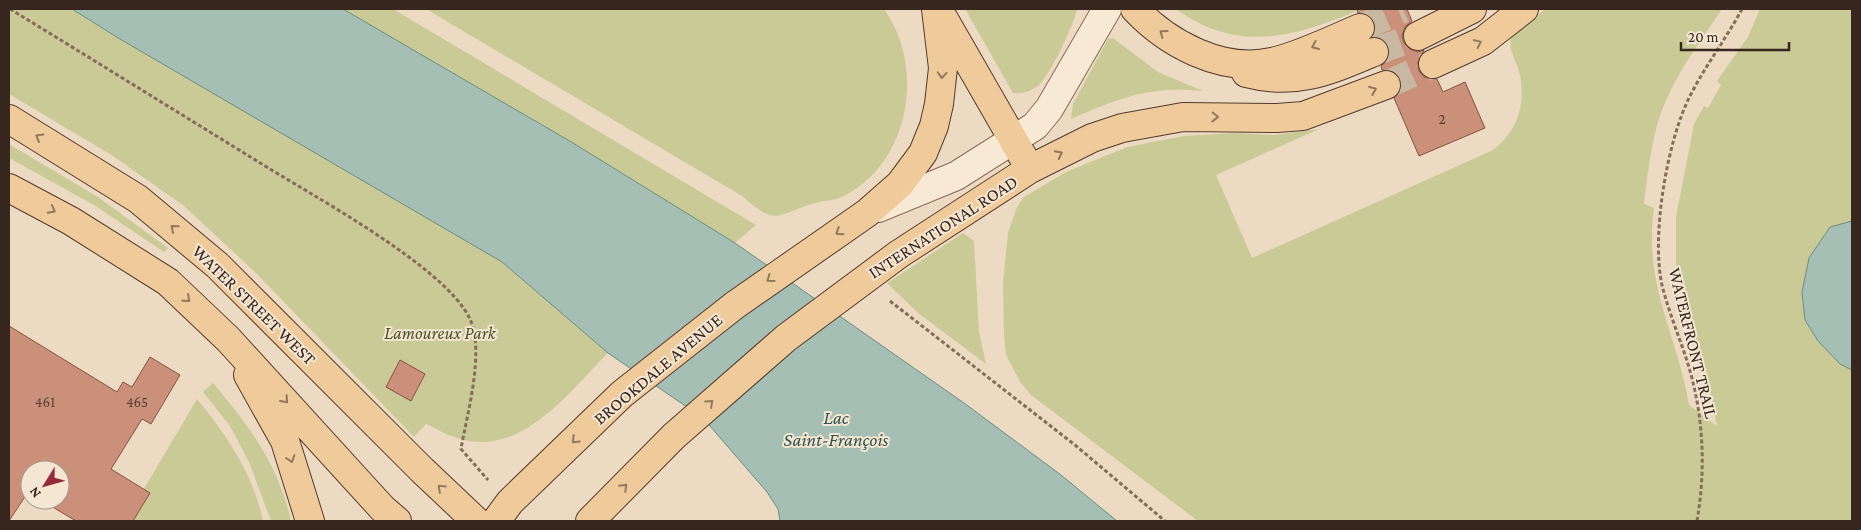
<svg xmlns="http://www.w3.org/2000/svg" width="1861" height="530" font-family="'Crimson Pro',serif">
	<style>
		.green { fill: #caca97 }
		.water { fill: #a5bfb4; stroke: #6c8d81 }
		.building { fill: #ca9079; stroke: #845341 }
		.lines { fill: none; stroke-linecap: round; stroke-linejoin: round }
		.primary-tunnel { stroke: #c8b7a1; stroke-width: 28; stroke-dasharray: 28 14; stroke-linecap: butt }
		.minor-casing { stroke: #866c5a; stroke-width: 30 }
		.primary-casing { stroke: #543b2e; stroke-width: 30 }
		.path { stroke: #866c5a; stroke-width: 3; stroke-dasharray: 4 2.5; stroke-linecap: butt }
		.minor { stroke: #f8e9d5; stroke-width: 28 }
		.primary { stroke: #efca9b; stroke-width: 28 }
		.oneway { stroke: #92785c }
		.labels { text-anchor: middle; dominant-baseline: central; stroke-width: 4; stroke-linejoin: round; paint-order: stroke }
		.number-label { font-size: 15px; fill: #5b4035 }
		.street-label { font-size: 18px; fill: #36261e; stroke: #f4e6d2 }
		.park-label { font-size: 18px; font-style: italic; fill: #4c5225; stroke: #f4e6d2 }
		.water-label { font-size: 19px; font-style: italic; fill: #2d554e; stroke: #f4e6d2 }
	</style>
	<rect width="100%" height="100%" fill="#ecdbc2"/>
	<!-- green -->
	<path class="green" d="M9,9h63l48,30 382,223 106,91c-41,41 -89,108 -154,84 -10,-3 -19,-9 -28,-13l-12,13 -158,-164 -72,-67 -71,-50 -104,-62z
		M343,9h50l363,216 -21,18 -162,-100z
		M426,9h458c42,58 26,155 -42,188 -8,4 -18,3 -26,6 -42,11 -37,25 -74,-7z
		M965,9h112c-4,18 -24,59 -36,74 -7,8 -18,11 -28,10z
		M1176,9h186c-66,27 -122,46 -186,0z
		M1545,9h177c-25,37 -54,75 -66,120 -6,24 -9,50 -12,75l10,4c-11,77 23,125 35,197l28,21 -10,-51 -27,-88 -4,-18v-52l18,-93 10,-18 4,2 13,-23 -4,-4 31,-44 12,-28h92v212l-22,6 -21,31 -4,62 13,21 22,23 12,6v151h-654l-167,-126 -10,-12 -15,-28 -2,-19 -1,-53 5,-50 9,-26 7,-10 42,-25 61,-25 57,-11 50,-3 40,2 45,-6 -103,46 36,83 239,-107c27,-18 37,-51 27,-83 -3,-9 -10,-20 -7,-30z
		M1113,38l45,34 45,19c-56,-5 -82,7 -132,28l2,-15 35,-65z
		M9,144l89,53 70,51 -4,4 -70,-47 -85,-47z
		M963,233l11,8 5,91 7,32 -68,-51 -31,-30z
		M213,383c37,44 65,81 78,138h-20l-22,-59 -19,-36 -27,-34z
		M197,399c29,35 57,76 66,122h-138z"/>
	<!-- water -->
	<path class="water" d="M72,9h271l230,134 162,100 229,160 97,72 56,46h-337l-2,-12 -11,-17 -64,-74 -95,-65 -106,-91 -382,-223z
		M1852,221v149l-12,-6 -22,-23 -13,-21 -3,-28 7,-34 21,-31z"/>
	<!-- building -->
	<path class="building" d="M1357,9h50l5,12 -7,6 -3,9 2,7 6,6 8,3 6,-2 -6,12 1,9 5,6 13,2 6,13 22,-10 20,46 -66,28 -25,-58 7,-10 -1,-9 -4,-6 -14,-3 -1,-4 5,-4 3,-8 -1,-8 -5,-7 -10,-2 3,-8 -2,-8 -5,-6 -11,-2z
		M9,326l108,66 6,-10 9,5 18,-30 30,18 -29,49 -9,-5 -31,50 39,24 -17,28h-57l-35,-21h19v-30h-30v24l-2,-2 -19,29z
		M400,360l25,14 -14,27 -25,-14z"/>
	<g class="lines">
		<!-- primary-tunnel -->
		<path class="primary-tunnel" d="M1360,28l43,-19
			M1374,52l44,-16
			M1386,85l47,-21"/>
		<!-- minor casing -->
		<g class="minor-casing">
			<path id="minor" d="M878,208l78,-32 79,-50 14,-17 58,-100"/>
		</g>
		<!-- primary casing -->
		<g class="primary-casing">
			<path id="primary" d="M1135,9c33,35 87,64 137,53 30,-7 59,-22 88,-34
				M941,14l89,155
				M1418,36l54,-27
				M1433,64l50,-23 41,-32
				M1246,73c50,13 83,-2 128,-21
				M9,119l129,80 79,66 205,205 54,51
				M9,188l62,33 97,61 60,57 155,170 14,12
				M248,375l37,66 25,80
				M496,521l14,-19 112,-108 113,-89 132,-92 33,-29 23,-31 11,-27 5,-22 4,-36 -7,-59
				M590,521l84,-85 112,-98 113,-84 131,-85 62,-31 30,-10 61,-11 94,1 26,-2 83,-31"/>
		</g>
		<!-- path -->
		<path class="path" d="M10,9c82,50 164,101 247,152 52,33 188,105 213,158 15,33 -3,95 -9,130l27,31
			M890,301l185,144 90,76
			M1697,521c8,-46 7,-93 -4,-139 -8,-33 -23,-64 -31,-97 -11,-49 5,-144 28,-189 15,-30 36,-57 52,-87"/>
		<!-- minor -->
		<use href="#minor" class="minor"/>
		<!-- primary -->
		<use href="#primary" class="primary"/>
	</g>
	<!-- one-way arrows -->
	<defs><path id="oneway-chevron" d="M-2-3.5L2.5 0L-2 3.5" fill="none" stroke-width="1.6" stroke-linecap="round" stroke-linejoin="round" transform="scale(1.25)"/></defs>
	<g class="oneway">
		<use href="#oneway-chevron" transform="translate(1163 33) rotate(-144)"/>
		<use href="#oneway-chevron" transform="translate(1478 43) rotate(-26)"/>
		<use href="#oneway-chevron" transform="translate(1315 46) rotate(157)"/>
		<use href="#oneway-chevron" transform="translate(942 75) rotate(94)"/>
		<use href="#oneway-chevron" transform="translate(1373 90) rotate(-22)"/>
		<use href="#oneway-chevron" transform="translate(1215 117) rotate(1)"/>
		<use href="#oneway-chevron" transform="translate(39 137) rotate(-149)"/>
		<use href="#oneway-chevron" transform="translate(1059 154) rotate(-27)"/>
		<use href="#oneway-chevron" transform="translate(52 210) rotate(28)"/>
		<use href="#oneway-chevron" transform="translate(174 228) rotate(-140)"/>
		<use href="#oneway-chevron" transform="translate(839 232) rotate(147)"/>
		<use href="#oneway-chevron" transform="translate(770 279) rotate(144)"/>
		<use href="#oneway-chevron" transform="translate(187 299) rotate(41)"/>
		<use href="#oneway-chevron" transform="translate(285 400) rotate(48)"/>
		<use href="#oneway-chevron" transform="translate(710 403) rotate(-42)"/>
		<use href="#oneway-chevron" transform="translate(575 440) rotate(136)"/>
		<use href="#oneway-chevron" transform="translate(291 459) rotate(72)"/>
		<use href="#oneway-chevron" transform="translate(624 487) rotate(-45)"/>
		<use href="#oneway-chevron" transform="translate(441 488) rotate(-137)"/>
	</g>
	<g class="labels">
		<!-- number labels -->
		<g class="number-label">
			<text x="1442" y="119">2</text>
			<text x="45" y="402">461</text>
			<text x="137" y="402">465</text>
		</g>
		<!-- street labels -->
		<g class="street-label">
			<text transform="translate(943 227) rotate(-33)">INTERNATIONAL ROAD</text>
			<text transform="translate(254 305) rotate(44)">WATER STREET WEST</text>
			<text transform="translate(1693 343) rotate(76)">WATERFRONT TRAIL</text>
			<text transform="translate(658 369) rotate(-40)">BROOKDALE AVENUE</text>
		</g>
		<!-- park labels -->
		<g class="park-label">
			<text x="440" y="333">Lamoureux Park</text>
		</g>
		<!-- water labels -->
		<g class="water-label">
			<text x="836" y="417">Lac<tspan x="836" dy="22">Saint-François</tspan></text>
		</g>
	</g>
	<!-- border -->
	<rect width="1861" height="530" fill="none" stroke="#36261e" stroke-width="20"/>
	<!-- north arrow -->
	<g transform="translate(45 485) rotate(233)"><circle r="24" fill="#f4e6d2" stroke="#a8998a"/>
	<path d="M0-4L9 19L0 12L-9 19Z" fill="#932c3a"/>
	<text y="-8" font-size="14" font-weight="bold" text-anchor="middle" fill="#36261e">N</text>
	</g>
	<!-- scale -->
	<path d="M1681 42v8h108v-8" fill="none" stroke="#36261e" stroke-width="2.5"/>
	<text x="1688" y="42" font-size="15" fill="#36261e" stroke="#f4e6d2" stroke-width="4" paint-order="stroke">20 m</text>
</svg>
